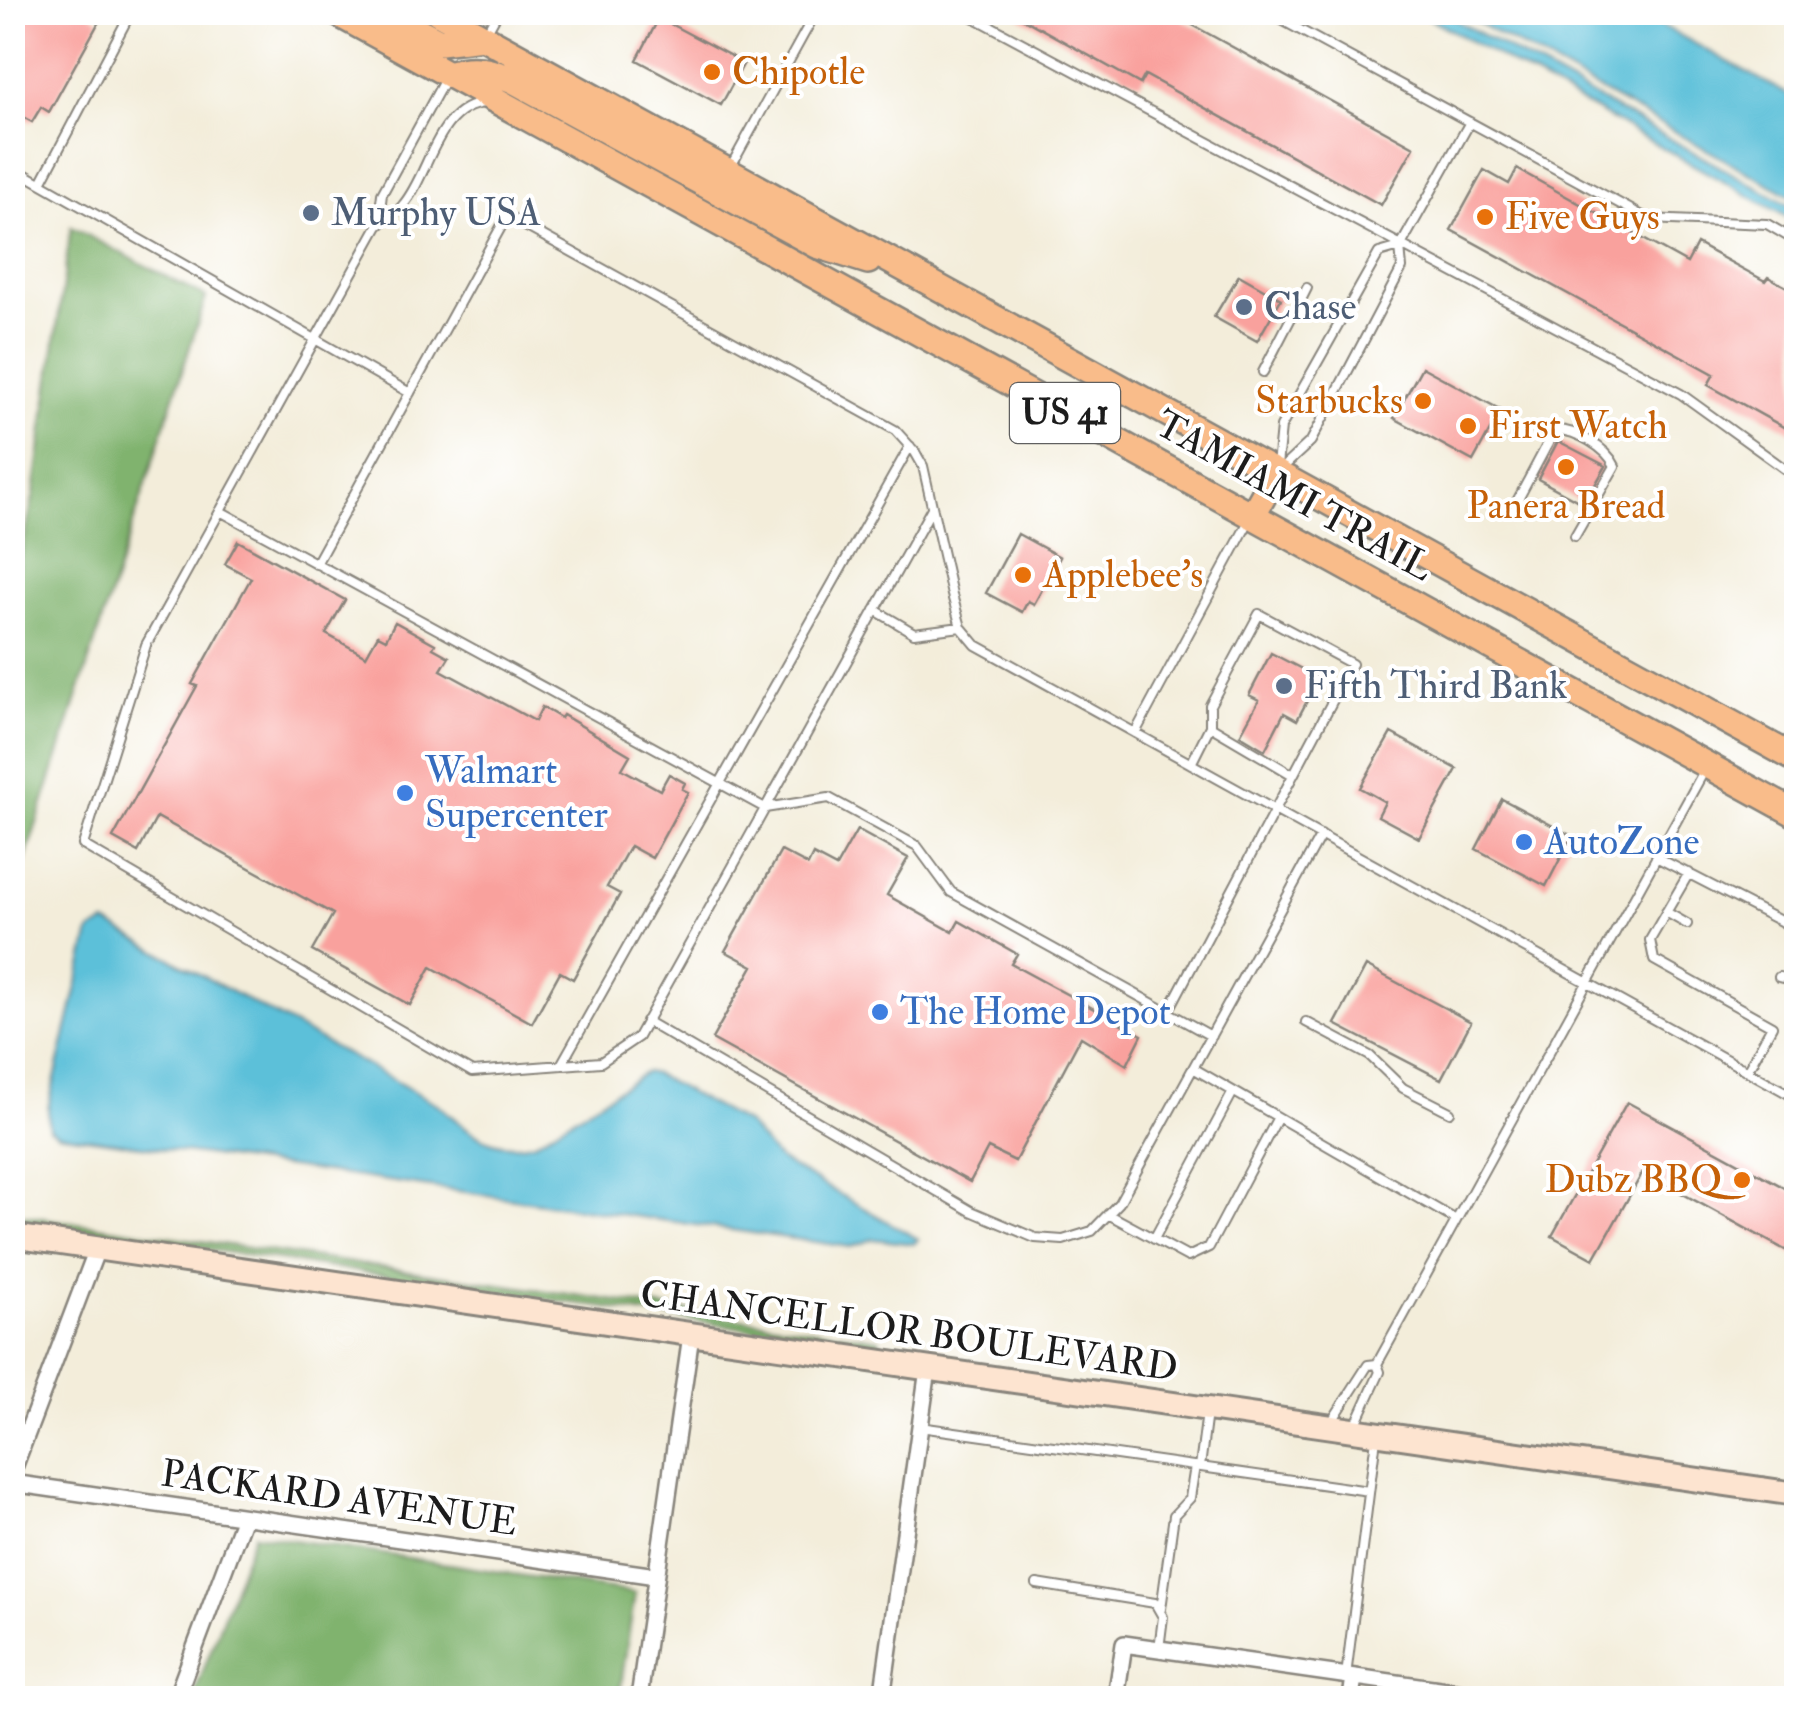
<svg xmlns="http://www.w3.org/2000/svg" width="1809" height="1711" font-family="'IM FELL Double Pica',serif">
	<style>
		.forest { fill: #80b36e; stroke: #4e6845; stroke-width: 2.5 }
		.water { fill: #5cc0d9; stroke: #3c6e7a; stroke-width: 2.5 }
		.building { fill: #f9a19d }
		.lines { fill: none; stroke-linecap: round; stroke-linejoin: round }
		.lane-casing { stroke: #88847b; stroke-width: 12 }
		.street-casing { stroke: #88847b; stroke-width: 20 }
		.secondary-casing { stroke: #88847b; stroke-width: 28 }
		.primary-casing { stroke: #88847b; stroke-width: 30 }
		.lane { stroke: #fff; stroke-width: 8 }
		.street { stroke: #fff; stroke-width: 15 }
		.secondary { stroke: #fde4d0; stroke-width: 22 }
		.primary { stroke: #f9bc8a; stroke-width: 25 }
		.food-dot { fill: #e8710a; stroke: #fff; stroke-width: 4 }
		.service-dot { fill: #5c6f8a; stroke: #fff; stroke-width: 4 }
		.shop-dot { fill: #3f7fe0; stroke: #fff; stroke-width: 4 }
		.labels { text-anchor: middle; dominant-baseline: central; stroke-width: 8; stroke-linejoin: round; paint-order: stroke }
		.shield { fill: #fff; stroke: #606060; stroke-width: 2.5 }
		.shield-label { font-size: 35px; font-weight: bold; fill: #1c1c1c }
		.food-label { font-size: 38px; fill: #c56008; stroke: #fff; text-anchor: start }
		.service-label { font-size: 38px; fill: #4e5e75; stroke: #fff; text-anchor: start }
		.street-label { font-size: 38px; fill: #1c1c1c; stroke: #fff }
		.shop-label { font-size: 38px; fill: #366cbe; stroke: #fff; text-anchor: start }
	</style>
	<rect width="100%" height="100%" fill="#fff"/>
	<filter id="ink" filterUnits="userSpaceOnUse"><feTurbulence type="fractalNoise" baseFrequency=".01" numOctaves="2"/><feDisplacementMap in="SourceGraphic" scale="20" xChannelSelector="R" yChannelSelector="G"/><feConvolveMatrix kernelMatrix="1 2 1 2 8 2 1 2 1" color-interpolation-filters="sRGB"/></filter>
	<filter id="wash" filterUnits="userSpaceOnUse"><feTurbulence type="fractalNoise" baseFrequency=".0048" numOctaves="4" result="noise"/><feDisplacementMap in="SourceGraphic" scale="40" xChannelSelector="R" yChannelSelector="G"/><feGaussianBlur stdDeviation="2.25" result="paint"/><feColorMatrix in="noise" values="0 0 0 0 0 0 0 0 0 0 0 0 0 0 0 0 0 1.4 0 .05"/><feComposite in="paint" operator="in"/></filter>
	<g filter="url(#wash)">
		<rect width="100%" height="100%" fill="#f3edda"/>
		<!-- forest -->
		<path class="forest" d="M71,227l135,70 -182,566 -11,51v-321l21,-100z
			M13,1214l866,125 1,9 -867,-127z
			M254,1534l381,59 -16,105h-426z"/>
		<!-- water -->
		<path class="water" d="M1420,13h23l353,196v13z
			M1460,13h179l157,86v100z
			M106,923l333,182c28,26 56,49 96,37l111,-70 8,2 93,50 31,35 140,80 -4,5 -41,-5 -22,8 -793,-113 -9,-5 -1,-21 42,-176z"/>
		<g id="blocks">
			<!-- building -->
			<path class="building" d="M12,12h75l13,8 -51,92 -8,-5 -9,15 -18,-10 9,-15 -11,-5z
				M1011,12h169l-2,5 236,130 -33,58 -236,-130 -5,9z
				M659,18l85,45 -23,42 -84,-45z
				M1517,169l170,94 10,-19 68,37 3,-4 28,15v142l-88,-49 6,-11 -263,-144 33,-60 25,14z
				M1239,275l42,24 -24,42 -43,-24z
				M1422,367l79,43 -28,51 -79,-43z
				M1558,441l48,25 -22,38 -46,-25z
				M1018,534l42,23 -26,47 -6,-3 -6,11 -36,-19z
				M238,541l107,59 -19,34 40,22 12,-21 8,4 9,-17 40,22 -2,4 16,9 -8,13 94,51 7,-14 19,11 2,-3 67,40 -8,14 38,21 9,-16 16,9 -3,6 6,3 -36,66 -22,-12 -23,41 13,7 -47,85 -13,-7 -28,51 -101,-56 -21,38 -98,-54 21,-37 -176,-97 -19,35 -25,-14 84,-152 -5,-2 59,-106 -26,-14z
				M1271,653l48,25 -22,42 -13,-7 -19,37 -25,-15 19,-35 -10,-5z
				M1391,733l66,36 -38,69 -41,-22 7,-14 -25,-14z
				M1502,799l70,37 -26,50 -70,-37z
				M857,830l51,28 -21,37 66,37 6,-11 58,33 -6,10 131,71 -15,30 -46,-28 -66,124 -27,-13 -18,34 -258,-143 41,-73 -28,-15 56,-100 27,14 5,-10 23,12z
				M1366,966l105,56 -30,57 -106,-55z
				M1627,1102l169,92v62l-153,-84 -49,87 -42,-23z"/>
		</g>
	</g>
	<g filter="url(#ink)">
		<use href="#blocks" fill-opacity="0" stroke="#88847b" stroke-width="2.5"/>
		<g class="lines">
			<!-- lane casing -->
			<g class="lane-casing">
				<path id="lane" d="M964,12l717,382 115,83
					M1267,12l381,207 119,5 29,17
					M485,35l13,-23
					M445,79l-63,115 -4,32 -232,419 -63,200 389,227 129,-10 37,-25 294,-529
					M12,167l398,226
					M730,168l86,-156
					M41,183l90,-171
					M378,226c8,-7 19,-13 25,-21 27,-31 33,-99 83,-102
					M1298,306l9,-18
					M1263,372l28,-54
					M1277,466l4,-39 98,-174 21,-6
					M1280,470l31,-29 91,-173 -2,-21 70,-125
					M1516,503l39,-73c20,-1 52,18 60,36l-40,70
					M220,511l545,297 64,-10 88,48 34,46 260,144
					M316,564l191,-348 388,214 20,22 8,14 29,129 9,32 15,18 820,453
					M875,610l39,23 47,-6
					M1135,733l114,-212
					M1191,764l19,-38
					M1656,857l140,72
					M1689,873l-39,67 4,20 118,66 -25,45
					M1666,912l21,12
					M1779,977l17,4
					M1168,1012l184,-348 -93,-50 -49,91v21l83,49
					M646,1021l325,190 64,27 28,2 29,-9 27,-28 202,-368
					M1306,1022l64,34 33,32 47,24
					M561,1065l349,-619
					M1193,1068l263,152
					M1108,1214l80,43 21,-10 69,-130
					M1154,1239l79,-147
					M1332,1421l36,-56 9,-1
					M1355,1426l25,-54 -3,-8 327,-593
					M920,1427l449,64
					M1200,1467l7,-55
					M1037,1584l118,19 8,14 -4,32
					M1161,1609l13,-94 16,-17 5,-32
					M1346,1676l30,-238"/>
			</g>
			<!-- street casing -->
			<g class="street-casing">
				<path id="street" d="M12,1473l85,-224
					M12,1483l644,93
					M176,1698l68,-181
					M639,1698l52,-363
					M882,1698l46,-329
					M1116,1698l8,-54 379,54
					M1351,1698l3,-21"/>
			</g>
			<!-- secondary casing -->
			<g class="secondary-casing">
				<path id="secondary" d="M12,1236l1784,258"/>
			</g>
			<!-- primary casing -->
			<g class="primary-casing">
				<path id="primary" d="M335,12l1461,802
					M383,12l57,30 43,-5
					M438,12l1358,747
					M448,74c25,-8 41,-4 65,6l304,165 51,16
					M1252,516l24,-43"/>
			</g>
			<!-- lane -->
			<use href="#lane" class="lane"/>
			<!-- street -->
			<use href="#street" class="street"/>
			<!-- secondary -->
			<use href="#secondary" class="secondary"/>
			<!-- primary -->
			<use href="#primary" class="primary"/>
		</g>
	</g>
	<!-- markers -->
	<g class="food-dot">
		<circle cx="712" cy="72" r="10"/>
		<circle cx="1485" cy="217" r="10"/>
		<circle cx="1423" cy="401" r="10"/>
		<circle cx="1468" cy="426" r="10"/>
		<circle cx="1566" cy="467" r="10"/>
		<circle cx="1023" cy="575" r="10"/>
		<circle cx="1742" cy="1180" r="10"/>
	</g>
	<g class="service-dot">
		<circle cx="311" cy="213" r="10"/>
		<circle cx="1244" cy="307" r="10"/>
		<circle cx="1284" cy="686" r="10"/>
	</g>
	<g class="shop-dot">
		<circle cx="405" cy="793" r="10"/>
		<circle cx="1524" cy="842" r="10"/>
		<circle cx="880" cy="1012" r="10"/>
	</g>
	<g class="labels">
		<!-- shield labels -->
		<rect class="shield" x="1010" y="383" width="110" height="60" rx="8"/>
		<g class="shield-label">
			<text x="1065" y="413">US 41</text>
		</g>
		<!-- food labels -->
		<g class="food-label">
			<text x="732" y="72">Chipotle</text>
			<text x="1505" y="217">Five Guys</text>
			<text x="1403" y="401" text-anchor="end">Starbucks</text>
			<text x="1488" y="426">First Watch</text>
			<text x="1566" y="506" text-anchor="middle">Panera Bread</text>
			<text x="1043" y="575">Applebee's</text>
			<text x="1722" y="1180" text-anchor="end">Dubz BBQ</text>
		</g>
		<!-- service labels -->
		<g class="service-label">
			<text x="331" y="213">Murphy USA</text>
			<text x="1264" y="307">Chase</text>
			<text x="1304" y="686">Fifth Third Bank</text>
		</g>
		<!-- street labels -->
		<g class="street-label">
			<text transform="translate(1294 496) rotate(29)">TAMIAMI TRAIL</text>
			<text transform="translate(909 1331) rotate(8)">CHANCELLOR BOULEVARD</text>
			<text transform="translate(339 1498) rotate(8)">PACKARD AVENUE</text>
		</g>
		<!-- shop labels -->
		<g class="shop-label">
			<text x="425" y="771">Walmart<tspan x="425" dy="44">Supercenter</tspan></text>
			<text x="1544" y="842">AutoZone</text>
			<text x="900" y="1012">The Home Depot</text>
		</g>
	</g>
	<!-- margin -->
	<rect width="1809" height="1711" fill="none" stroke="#fff" stroke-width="50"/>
</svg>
